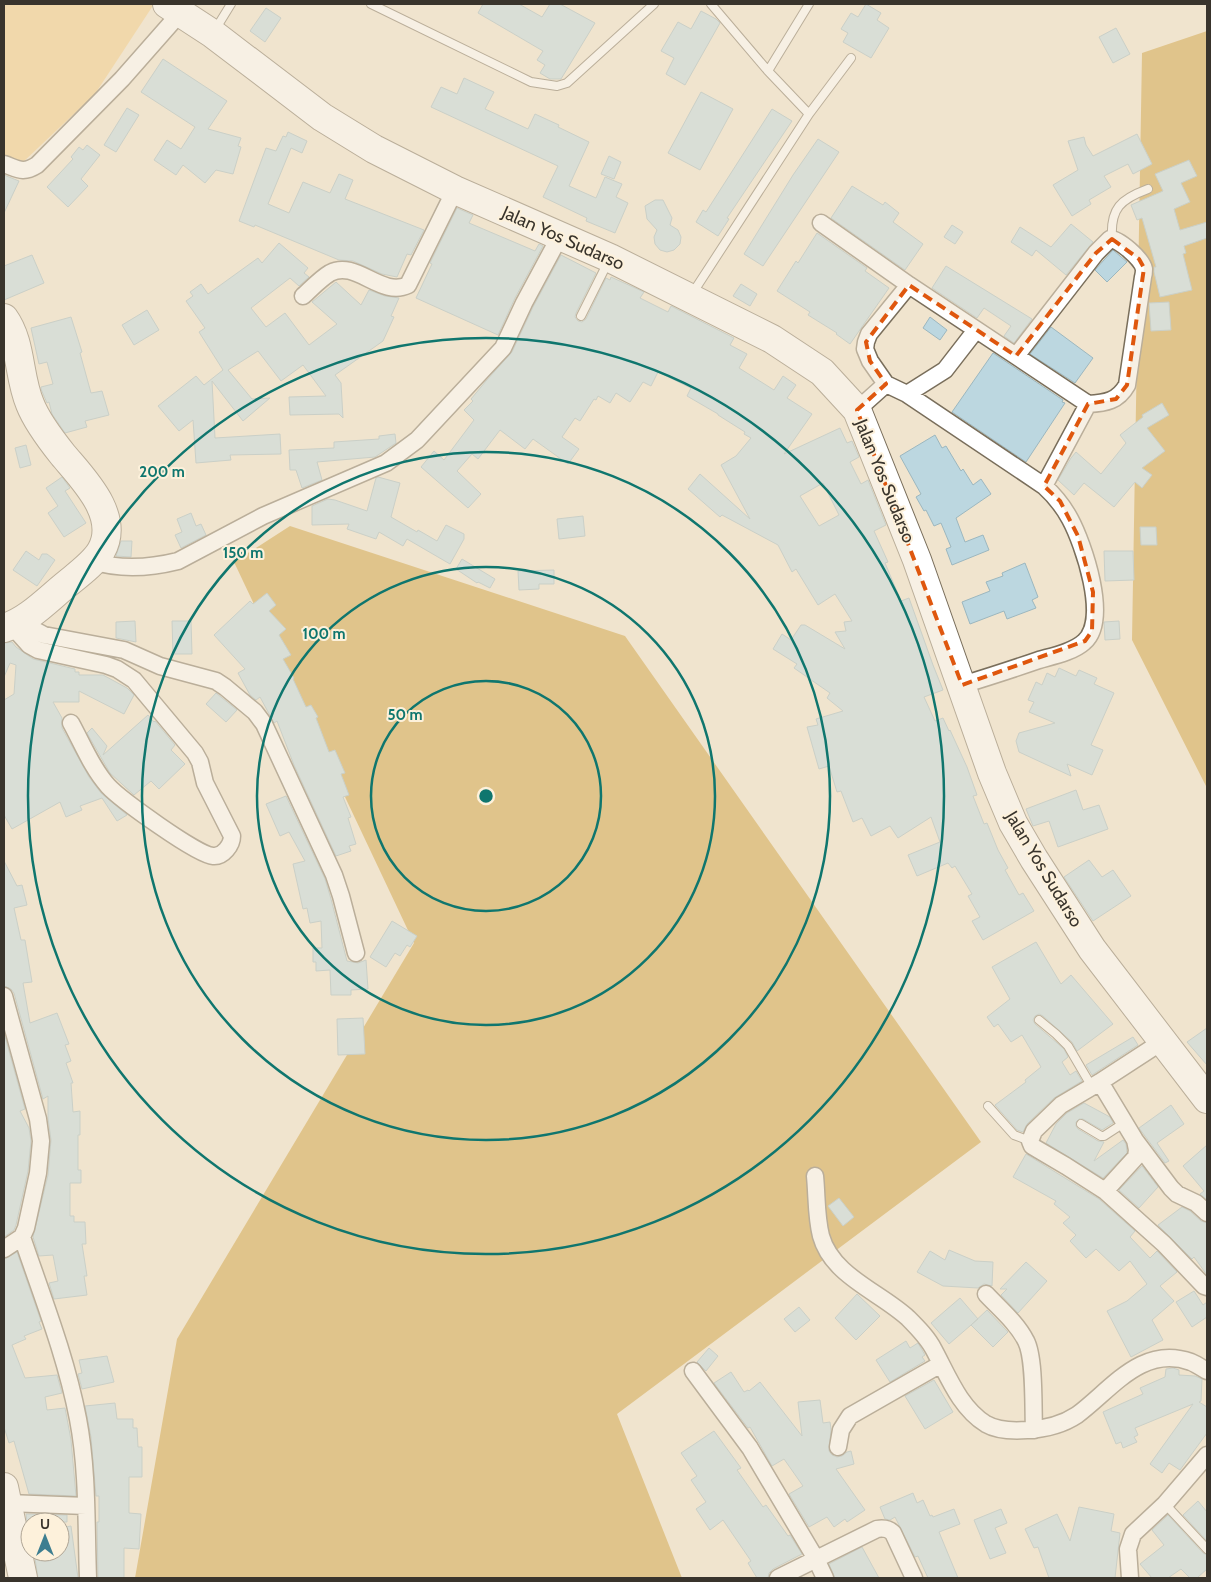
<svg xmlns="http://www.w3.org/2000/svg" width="1211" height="1582" font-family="Cabin,sans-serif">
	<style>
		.green { fill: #f2cb81 }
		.forest { fill: #cd9e3a }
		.building { fill: #bcd7e0; stroke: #9cb7bf; fill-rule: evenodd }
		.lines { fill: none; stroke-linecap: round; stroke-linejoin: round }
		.lane-casing { stroke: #796e5b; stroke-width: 10 }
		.street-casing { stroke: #796e5b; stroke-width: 19 }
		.highway-casing { stroke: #796e5b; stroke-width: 30 }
		.lane { stroke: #fff; stroke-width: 8 }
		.street { stroke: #fff; stroke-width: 16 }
		.highway { stroke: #fff; stroke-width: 28 }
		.marked { fill: none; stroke: #df570e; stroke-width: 4; stroke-dasharray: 10 6; stroke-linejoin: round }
		.ring { fill: none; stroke: #0f766e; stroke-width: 2.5 }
		.labels { text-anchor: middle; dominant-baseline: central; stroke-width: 4; stroke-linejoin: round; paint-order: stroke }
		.street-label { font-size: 18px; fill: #39342c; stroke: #fdf1db }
		.centre { fill: #0f766e; stroke: #fdf1db; stroke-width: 2.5 }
		.ring-label { font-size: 15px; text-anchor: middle; font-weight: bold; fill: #0f766e; stroke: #fdf1db; stroke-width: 4; stroke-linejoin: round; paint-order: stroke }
	</style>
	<rect width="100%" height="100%" fill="#f0e4ce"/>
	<!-- green -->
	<path class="green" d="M4,4h150l-59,90 -75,71 -16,-8z"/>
	<!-- forest -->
	<path class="forest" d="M1207,31v757l-75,-148 10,-587z
		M290,526l335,110 356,506 -364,272 65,164h-547l42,-239 237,-396 -180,-381z"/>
	<!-- building -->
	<path class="building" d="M483,4h36l23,13 8,-13h10l35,19 -34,56h-11l-10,-6 5,-8 -8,-5 6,-9 -65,-38z
		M866,4l15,9 -4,7 12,8 -18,30 -28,-16 5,-9 -7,-4 10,-16 7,4z
		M266,8l15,10 -16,24 -15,-11z
		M701,11l15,8 4,4 -35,62 -19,-11 8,-16 -13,-7 17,-29 13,7z
		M1116,28l14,26 -17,9 -14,-26z
		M163,59l64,42 -19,28 33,9 -3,8 3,1 -8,27 -17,-4 -11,13 -22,-18 -7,10 -22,-15 13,-20 14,9 14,-22 -54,-35z
		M464,78l30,14 -9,17 43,20 7,-15 24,11 -1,2 31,15 -20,44 27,12 9,-21 17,7 -6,13 12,6 -13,30 -29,-12 1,-3 -44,-21 15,-31 -127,-59 10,-20 16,7z
		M701,92l32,17 -33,61 -32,-17z
		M127,108l12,7 -23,37 -12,-7z
		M772,109l20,12 -65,97 2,1 -11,17 -22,-14 7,-12 3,2z
		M288,132l19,9 -5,12 -11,-5 -23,56 21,9 14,-31 27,11 9,-19 14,6 -8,19 79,31 -13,25 -4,-1 -10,23 -15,-3 -29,-13 -14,-1 -84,-35 -1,2 -15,-6 27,-73 10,3 7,-15 3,1z
		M1137,134l15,30 -19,10 -5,-10 -24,12 7,11 -22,13 2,4 -19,12 -19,-31 25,-15 -10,-29 16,-4 2,8 7,11z
		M818,139l21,13 -76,114 -19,-12 49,-79z
		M87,145l13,10 -19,24 7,7 -20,21 -21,-20 26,-28 -2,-2 8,-10 4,3z
		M609,156l12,6 -7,17 -13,-5z
		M1189,160l8,16 -16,7 9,19 -16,7 6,21 27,-8v16l-23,8 2,7 -3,1 9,36 -32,7 -6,-25v-5h2l-14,-49 -5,2 -6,-15 32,-14 -8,-17z
		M4,175l15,6 -15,32z
		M852,186l31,19 2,-3 14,11 -6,9 30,22 -18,26 -74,-52z
		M655,200h8l9,18 -2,7 8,5 3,7 -1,7 -6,6 -7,2 -7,-2 -5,-6 -1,-7 3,-7 -10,-11 -2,-13z
		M457,208l16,7 -4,8 66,28 4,-7 4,2 -28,52 -17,37 -82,-37 16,-34 -2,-1z
		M1071,224l22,18 -27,33 -30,-25 -4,6 -21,-14 9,-15 31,20z
		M952,225l11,7 -8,12 -11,-7z
		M817,233l50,35 -2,3 24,17 -39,56 -14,-10 1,-1 -29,-18 2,-3 -33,-21 19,-30 2,2z
		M279,243l29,25 -4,5 5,4 -10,9 -9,-8 -39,30 15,19 19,-14 24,32 28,-21 -25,-22 24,-20 25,23 8,-15 16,6 14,2 -8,18 3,1 -11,24 -48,34 6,8 2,35 -4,-4 -49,1 -1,-18 37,-1 -23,-31 -22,16 -23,-30 -30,19 24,29 18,-1 -27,23 -31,-40 3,57 65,-4 1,20 -51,1 1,5 -35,3 -3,-43 -14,11 -21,-25 38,-30 8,9 19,-15 -24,-38 6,-4 -19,-27 7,-5 -3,-4 11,-8 7,10 50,-36 4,5z
		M1113,250l14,12 -20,20 -12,-12z
		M32,255l12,28 -40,17v-34z
		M561,255l35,18 -20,40 -1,4 3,4 4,1 4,-3 20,-41 4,2 1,-3 33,15 -4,6 28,14 3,-6 63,32 -4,7 17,9 -8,14 35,22 9,-14 13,9 -9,13 25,16 -28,40 56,-26 7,15 5,-2 7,16 -9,5 11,22 7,-4 18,45 -12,6 14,31 -3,1 16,38 8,-3 24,67 10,25 -19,7 11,24 8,-3 6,13 1,-1 17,37 10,28 -4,1 11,28 3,-1 11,27 10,18 -3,2 14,25 4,-2 11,18 -51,29 -11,-19 8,-4 -12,-21 4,-2 -17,-28 -3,2 -4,-5 -31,13 -9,-21 32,-13 -9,-25 -33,21 -8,-12 -19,10 -9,-18 -9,4 -12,-31 -4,1 -8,-26 -10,3 -12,-42 11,-2 -2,-6 27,-8 -16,-13 3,-5 -36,-25 3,-4 -24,-15 9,-15 9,6 10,-15h4l40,24 -10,-17 11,-1 -2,-9 8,-1 -17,-27 -17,11 -22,-36 -4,3 -14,-27 -56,-30 -2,2 -32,-28 12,-15 50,45 -29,-54 15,-9 15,-18 -7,-4 1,-2 -27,-17v-1l-31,-18 4,-8 -33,-16 -7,14 -8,-4 -13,20 -14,-9 -6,10 -12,-7 -2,4 -2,-1 -14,22 -5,-3 -13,19 17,12 -11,15 -35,-25 -8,10 -25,-19 -22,29 -6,-5 -15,17 24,23 -13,14 -47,-41 13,-16 10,9 30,-40 -10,-10 9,-9 -2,-2 15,-18 26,-29 21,-45zM823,483l16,32 -20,11 -19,-30z
		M946,266l86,53 -18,24 -10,-7 7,-10 -27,-18 -7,10 -45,-30z
		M741,284l16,10 -7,12 -17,-10z
		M1169,302l2,28 -20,1 -2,-28z
		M147,310l12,20 -25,15 -12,-20z
		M71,317l11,35 -2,1 11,40 11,-2 7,24 -24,6 2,6 -22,6 -13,-19 -3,-12 -2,1 -6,-14v-2l12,-3 -6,-22 -8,2 -8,-36z
		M930,317l17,13 -7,10 -17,-12z
		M1051,327l42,31 -18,25 -45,-29z
		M993,353l70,47 -1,2 3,1 -39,59 -74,-50z
		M1162,403l7,12 -22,13 18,23 -23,17 10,7 -10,13 -7,-6 -21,25 -30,-24 -10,12 -16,-15 13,-22 5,-6 25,22 25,-31 -6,-8 23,-18 -1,-2z
		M395,434l1,9 -21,14 -58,5 5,18 -20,8 -6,-18h-6l-1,-20 45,-2v-6l45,-3v-3z
		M935,435l7,13 4,-2 15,25 2,-2 10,16 8,-6 10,15 -35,24 9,24 18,-7 6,15 -37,15 -6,-16 5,-2 -10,-24 -7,3 -8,-16 -2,1 -8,-14 5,-3 -21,-38z
		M26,445l5,20 -11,3 -5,-20z
		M62,477l8,11 -5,3 21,32 -22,14 -16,-24 10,-7 -12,-18z
		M378,477l22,6 -9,34 26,15 1,-2 19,11 9,-16 18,9v5l-14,25 -43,-25 -4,7 -24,-14 -3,7 -29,-10 2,-5 -37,1v-19l16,-7 7,1 32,11 9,-33z
		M191,513l5,13 5,-2 5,11 -25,13 -6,-13 7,-3 -5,-13z
		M583,516l2,20 -26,3 -2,-20z
		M1140,527h16l1,18h-16z
		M121,541h11l-1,16 -15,-1z
		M26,551l13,9 3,-6h5l8,6 -18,26 -24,-16z
		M1104,551h29l1,29 -29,1z
		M462,559l33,20 -5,9 -12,-6 -1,1 -21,-14z
		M1025,563l13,34 -6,3 4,8 -29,11 -3,-8 -34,13 -8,-22 28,-11 -4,-9 17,-6 -1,-3z
		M554,570v14h-15v5l-20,1 -1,-19z
		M267,593l9,12 -7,6 17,18 -7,6 12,20 -8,4 11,19 -1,1 13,28 5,-2 7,12 -2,1 13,34 6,-2 10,23 -4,1 8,21 -6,2 8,20 -3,1 8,26 -7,2 2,5 -15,5 -42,-91 -17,-44 -3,2 -14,-26 -4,3 -6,-5 -12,-22 7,-4 -31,-34 36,-34 3,3z
		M135,621l1,21 -20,-4v-16z
		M172,621h19l1,33h-19z
		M1119,621l1,18 -15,1 -1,-18z
		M12,642l4,5 17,12 42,10v3h4v3h24l24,13 7,7 -10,19 -45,-23v11h-26l9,16v10l27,49 12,16 26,22 -10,6 -15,-23 -22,8 2,4 -16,7 -6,-15 -48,27 -8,-14v-115l10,-6 2,-29 -6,-2 -6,14v-34z
		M1059,668l17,8 3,-6 18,8 -3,6 20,9 -23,52 12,5 -11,25 -25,-11 4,12 -52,-24 -3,-11 3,-8 36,-10 -26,-11 5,-10 -6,-2 8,-18 6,3 5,-12 8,4z
		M216,693l21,17 -11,12 -20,-18z
		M148,715l6,7 1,-1 20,24 -4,5 14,14 -26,25 -8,-8 -17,14 -24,-22 -23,-40 5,-5 15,18 -4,9z
		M1076,790l7,20 16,-5 9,24 -50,18 -9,-26 -16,5 -7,-17z
		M286,796l39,83 6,20 16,62 11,2 8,-3 2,29 -17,1v5h-20l-1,-25 -14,1v-9h-3v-14h9l-1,-27 -11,2 -3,-15 -4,1 -10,-45 12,-3 -16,-29 -9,4 -14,-32z
		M1089,860l13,17 11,-7 18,26 -38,25 -29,-44z
		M4,861l13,25 5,-1 5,20 -13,3 7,32h4l7,42 -9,1 7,40 27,-10 12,31 -4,1 6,16 -5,2 7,20h-2l2,29 7,-1v24h-2v35h3v13h-11v33h4v6h11l1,22h-4l5,32h-3l3,19 -33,4 -5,-16 9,-2 -5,-26 -14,1 -6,-19 15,-62 3,-35 -3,-22v-22l-5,3 -29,-106 -3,-4 -7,-3z
		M392,921l25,15 -7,11 -3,-2 -7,11 -5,-3 -9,14 -16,-10z
		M1036,942l25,42 10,-9 42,49 -36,27 -5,-9 -29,-26 -4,-2 -4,2 -2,4 2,4 29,25 4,8 -6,5 8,13 6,-4 6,10 -28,17 -27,26 -4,8 -6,-2 -22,-25 31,-23 -1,-2 16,-13 -19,-32 -11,7 -13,-18 -4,3 -7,-10 23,-18 -18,-32z
		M363,1018l2,36 -27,1 -1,-36z
		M1207,1028v37l-20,-23z
		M4,1033l21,76 -5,2 9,17 2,13 -3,30 -12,54 -2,5 -10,7z
		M1133,1037l5,8 -46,30 -6,-10z
		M1084,1103l26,14 3,6 -11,7 -19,-11h-4l-3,3v4l2,3 20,12 6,1 -10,19 29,-21 3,4 1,9 -24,25 -57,-35 10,-19 11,-11z
		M1171,1105l13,19 -27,19 12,18 -4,2 -26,-35z
		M1207,1145v55l-7,-6 4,-3 -21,-25z
		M1026,1154l73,45 36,32 -5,6 20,21 7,-7 20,21 -17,14 14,15 -22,19 11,20 -32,17 -24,-46 20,-10 20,-17 -17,-23 -11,10 -23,-22 -10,9 -16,-17 6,-6 -13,-12 7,-6 -16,-13 2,-3 -43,-24z
		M1142,1166l16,21 -19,21 -20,-18z
		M839,1198l15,19 -11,9 -15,-20z
		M1182,1207l8,4 11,10 6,2v52l-13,-18 -2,2 -34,-34z
		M949,1250l26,11 18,1 -1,24 -8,-2 -6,4 -35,-2 -26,-14 13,-21 15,9z
		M17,1252l24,69 -2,1 3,7 -18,7 2,3 -14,6 13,33 32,-3 5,18 -17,4 2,13 18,-2 6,32 5,56 -47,-2 -15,-53 -5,2 -5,-16v-168z
		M1026,1262l21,19 -29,32 -17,-18 6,-6h-7z
		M1194,1291l9,14 4,-3v15l-15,10 -16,-25z
		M857,1294l23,22 -24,24 -21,-22z
		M960,1298l18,21 -29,25 -18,-21z
		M799,1307l11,13 -15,12 -11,-13z
		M987,1310l21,22 -15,15 -22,-22z
		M906,1341l4,7 8,-5 7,12 -3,2 3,4 -35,21 -14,-22z
		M709,1348l9,8 -12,15 -9,-9z
		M107,1356l7,26 -32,7 -4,-15 4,-1 -3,-13z
		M1173,1368l6,2v5l16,1 7,3 -1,22 -2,1 8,5v26l-27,37 -11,-7 -7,10 -12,-9 43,-60 -58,24 3,7 -4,2 3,5 -14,6 -2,-6 -5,2 -13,-32 40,-18 -3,-6 25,-11 1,-8z
		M731,1372l13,20 4,-2 1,1 11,-9 42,54 -4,-34 22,-2 3,23 7,-1 1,7 -2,22 3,4 5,2 5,-1 5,-4 4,-1 3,13 -18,5 29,41 -18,12 -2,-3 -11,8 -7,-10 -18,10 -20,-33 14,-8 -19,-27 -12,7 -22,-39 -2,1 -34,-45z
		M934,1380l19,32 -28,17 -20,-33z
		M115,1403l2,16h16v9h4l1,19h4v30h-13v36l12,1 -2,35 -15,-1v30h-26l-1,-56h2v-26h-3l-5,-59 -6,-31z
		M714,1431l27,37 -4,2 26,37 3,-2 22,31 2,-1 12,19 -29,15 -4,4 -1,5h-11l-9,-15 3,-2 -28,-41 -13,10 -14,-21 10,-7 -15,-22 6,-4 -16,-23z
		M913,1493l4,10 6,-3 7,16 2,-1 1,2 21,-8 6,15 -21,8 19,46h-30l-10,-22 -3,1 -20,-40 -5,3 -5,-1 -5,-12z
		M1198,1501l9,11v29l-24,-26z
		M1079,1507l35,7 -3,17 9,2 -5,45h-66l-11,-31 -4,1 -9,-19 32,-15 13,27z
		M1001,1509l6,14 -12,5 11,25 -16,6 -16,-39z
		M26,1514l41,1v7h-40z
		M1168,1515l35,38 4,2v14l-10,9h-7l-9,-9 -13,9h-16l-12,-14 24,-19 -12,-15z
		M71,1526l7,52h-40l-4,-26h26v-24z
		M862,1547l17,31h-44l-6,-14z"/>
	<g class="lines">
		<!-- lane casing -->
		<g class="lane-casing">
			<path id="lane" d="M371,4l160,78 26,4 10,-3 87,-79
				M215,30l16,-26
				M768,71l41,-67
				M809,114l42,-56
				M1112,239c-2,-31 9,-40 36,-50
				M692,294l117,-180 -41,-43 -57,-67
				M581,316l27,-54
				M1039,1020l17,14 12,12 24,41
				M988,1106l26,29 16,6
				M1081,1124l20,12h3l20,-13
				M1165,1504l42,45"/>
		</g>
		<!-- street casing -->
		<g class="street-casing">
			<path id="street" d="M4,164c14,5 19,10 33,1l85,-86 59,-67
				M821,223l88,62 179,119c18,-1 30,-3 39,-19l16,-108c1,-3 1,-5 1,-8 -2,-10 -25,-30 -34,-30l-14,14 -80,103
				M909,285l-40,49 -3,8 -1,7 5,12 16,23 21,10 137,92c11,10 19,20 26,33 13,24 40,101 14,123 -11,10 -31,14 -45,18 -26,9 -51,17 -77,25
				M303,296c8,-7 17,-17 27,-23 26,-14 51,25 78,12l47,-95
				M907,394l38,-24 31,-40
				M857,410l29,-26
				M1044,486l44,-82
				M92,561c28,9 58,7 86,0l85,-45 123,-53 31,-23 86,-92 21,-45 36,-67
				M24,618l7,10 13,7 80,15 36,16 56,15 9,6 30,25 9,12 70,151 7,21 15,57
				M12,626l17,19 9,5 68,15 11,4 17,11 61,73 5,9 5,21 27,53c0,9 -9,21 -19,20 -16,-1 -93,-57 -105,-70 -16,-18 -26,-43 -37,-63
				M4,996l34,123 3,22 -3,32 -12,55 -4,9 -18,12
				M1163,1041l-63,41 -39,23 -27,26 -4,10 2,5 5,3 29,17 39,25 59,53 40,42 3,1
				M1100,1082l35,58 36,48 6,6 19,9 11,10
				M815,1176c2,20 1,41 6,60 11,40 59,56 87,82 10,10 20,20 26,32 14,26 26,58 52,74 12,7 27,7 41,6 17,-1 35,-5 50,-15 34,-25 65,-71 114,-53 5,2 11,6 16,9
				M1105,1191l31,-34 1,-7 -2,-10
				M22,1237c20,59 44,119 56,182 10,52 8,106 10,159
				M986,1294c14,15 31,29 40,47 9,17 7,68 8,89
				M693,1371l57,77 66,111 9,19
				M838,1447l3,-17 9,-14 91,-52
				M8,1503l78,3
				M778,1578l99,-49c6,-1 11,-1 16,4l21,45
				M1130,1578l-2,-29 5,-15 32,-30 42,-49"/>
		</g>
		<!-- highway casing -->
		<g class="highway-casing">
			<path id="highway" d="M167,4l46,30 109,83 52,32 81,41 155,68 162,81 50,33 35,38 60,150 75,213 21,50 21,36 58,90 115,150
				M4,318c18,25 14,58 26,86 7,18 21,36 33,51 20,24 58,61 38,96 -7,12 -22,23 -33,32 -19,15 -40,38 -64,45
				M4,1487l19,91"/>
		</g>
		<!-- lane -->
		<use href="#lane" class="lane"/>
		<!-- street -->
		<use href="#street" class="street"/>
		<!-- highway -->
		<use href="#highway" class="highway"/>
	</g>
	<!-- marked area -->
	<path d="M0 0H1211V1582H0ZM1112,239l27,20 5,9 -17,117 -11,14 -28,5 -44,82 16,15 18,35 15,56 -1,39 -7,10 -123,44 -105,-275 29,-26 -16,-23 -4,-19 43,-57 107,71 80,-103z" fill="#f0e4ce" fill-opacity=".55" fill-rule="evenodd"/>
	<path class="marked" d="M1112,239l27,20 5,9 -17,117 -11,14 -28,5 -44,82 16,15 18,35 15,56 -1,39 -7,10 -123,44 -105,-275 29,-26 -16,-23 -4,-19 43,-57 107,71 80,-103z"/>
	<!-- distance rings -->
	<g class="ring">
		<circle cx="486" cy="796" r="115"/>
		<circle cx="486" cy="796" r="229"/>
		<circle cx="486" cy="796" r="344"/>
		<circle cx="486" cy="796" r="458"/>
	</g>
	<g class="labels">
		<!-- street labels -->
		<g class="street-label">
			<text transform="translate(563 238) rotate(24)">Jalan Yos Sudarso</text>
			<text transform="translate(885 481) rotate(68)">Jalan Yos Sudarso</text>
			<text transform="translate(1044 869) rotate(59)">Jalan Yos Sudarso</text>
		</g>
	</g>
	<circle cx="486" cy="796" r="8" class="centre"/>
	<g class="ring-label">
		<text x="162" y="477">200 m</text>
		<text x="243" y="558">150 m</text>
		<text x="324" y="639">100 m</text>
		<text x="405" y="720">50 m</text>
	</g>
	<!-- border -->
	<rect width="1211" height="1582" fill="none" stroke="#39342c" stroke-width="10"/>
	<!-- north arrow -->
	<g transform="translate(45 1537)"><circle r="24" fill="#fdf1db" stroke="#afa595"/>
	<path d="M0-4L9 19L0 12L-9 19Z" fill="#3d7e90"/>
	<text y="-8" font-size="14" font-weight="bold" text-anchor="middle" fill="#39342c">U</text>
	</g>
</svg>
